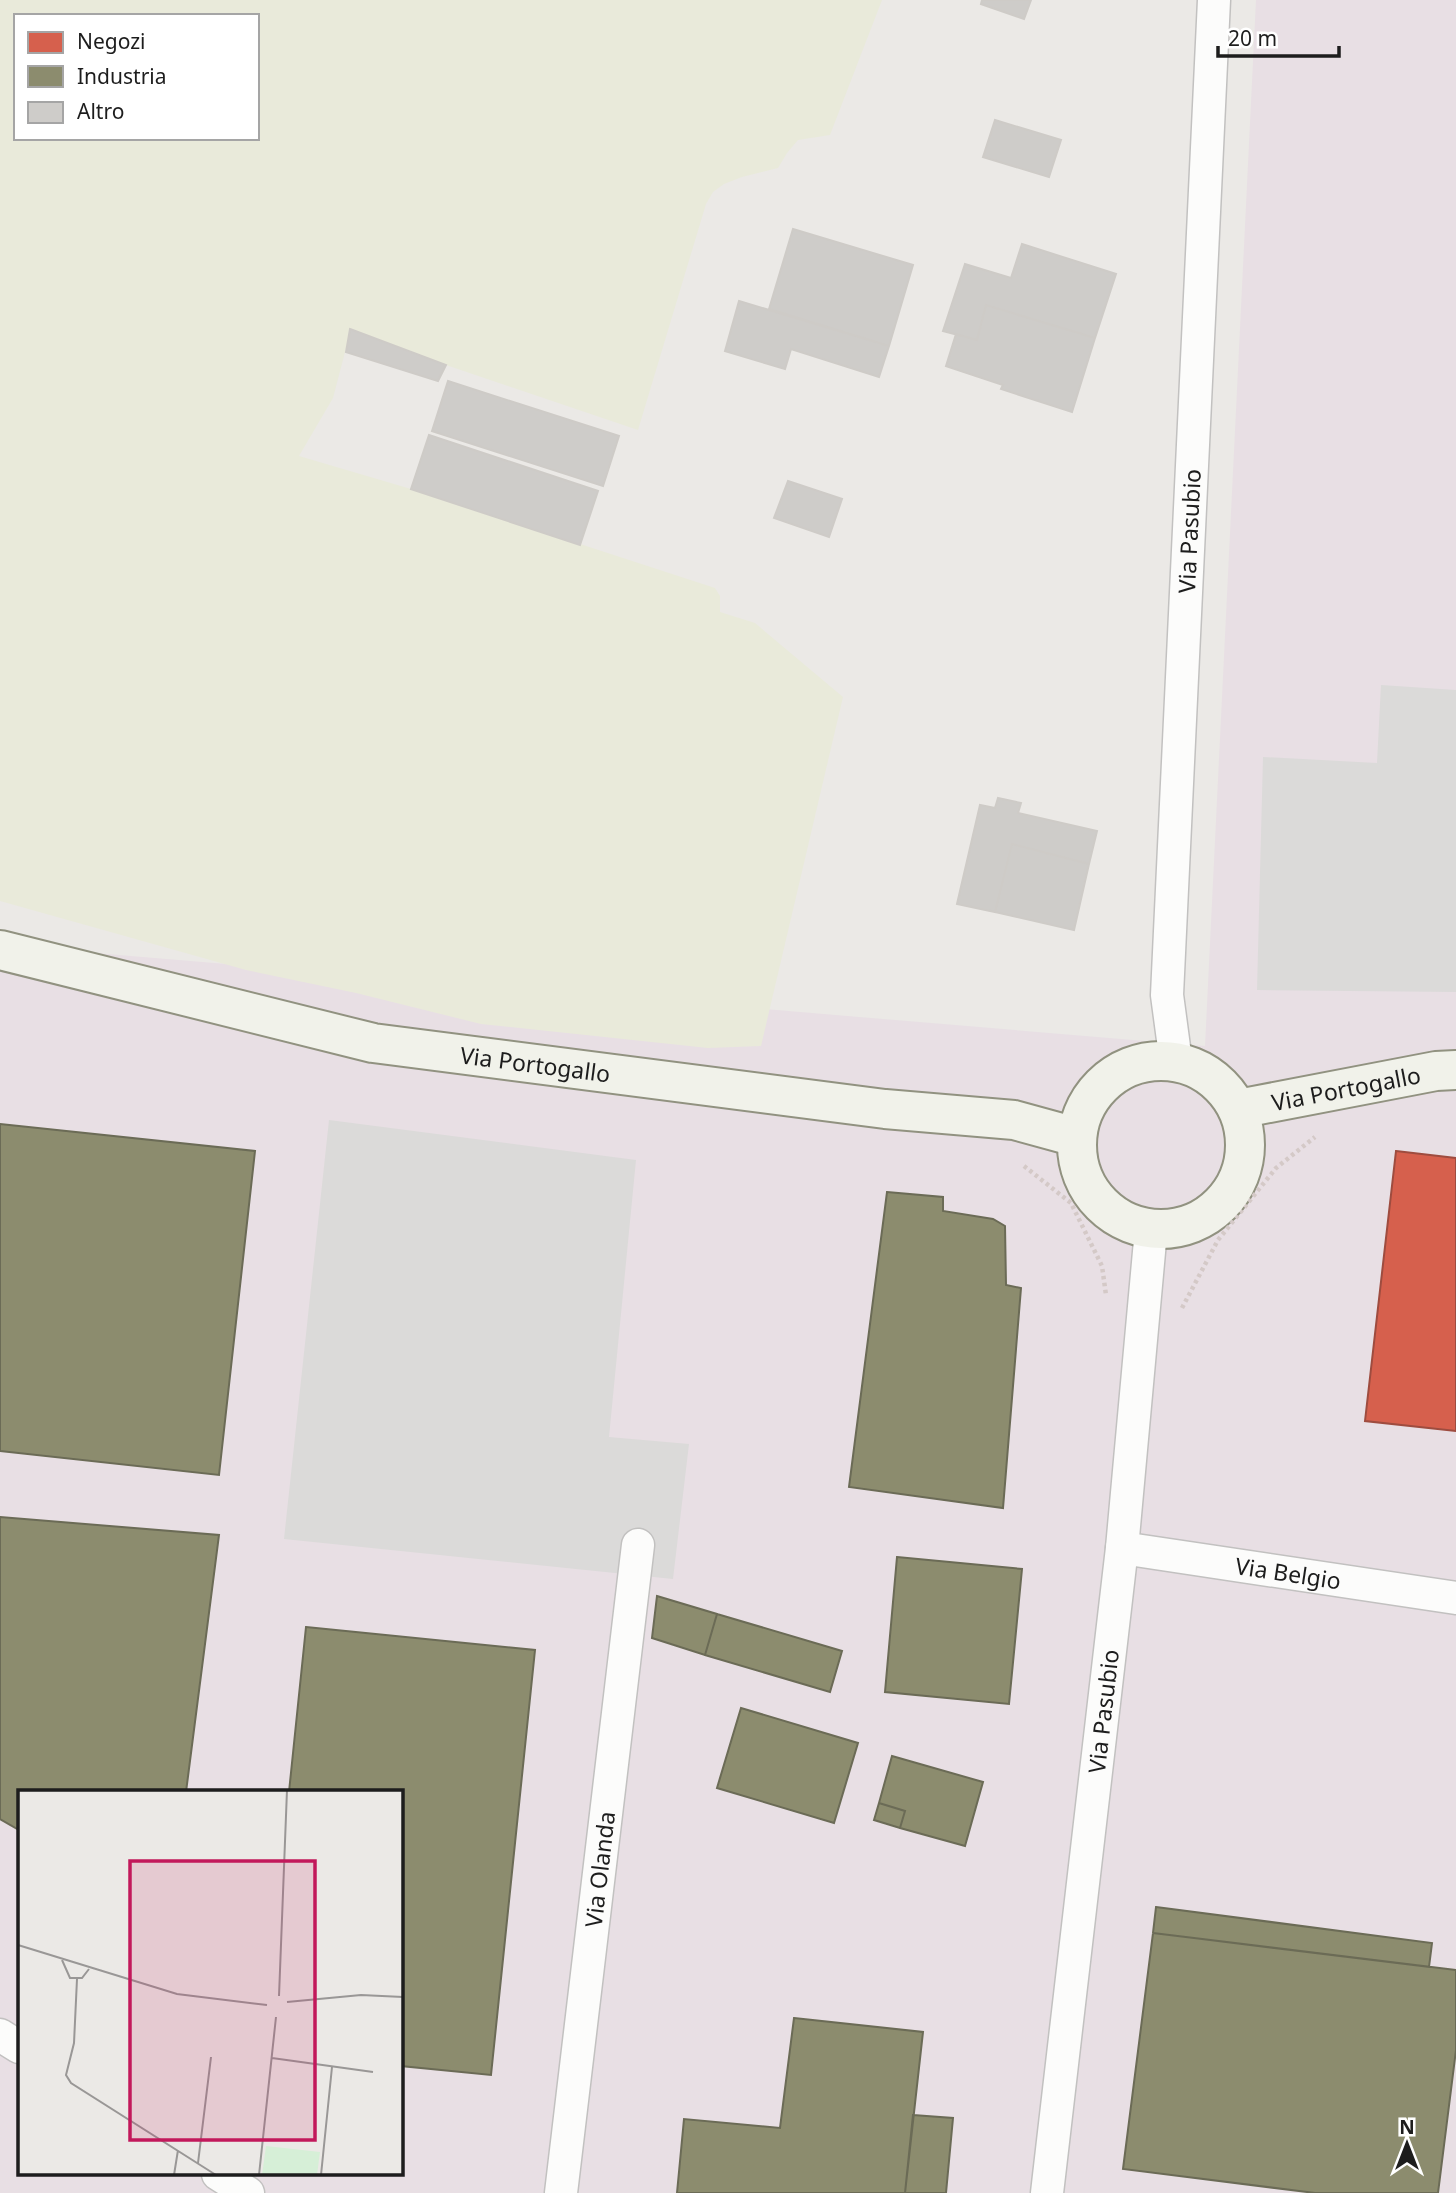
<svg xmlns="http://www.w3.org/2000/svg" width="1456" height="2193" font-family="'Noto Sans',sans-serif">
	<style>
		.industrial { fill: #e8dfe4; fill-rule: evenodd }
		.farmland { fill: #e9eada; fill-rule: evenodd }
		.parking { fill: #dbdad9 }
		.shops { fill: #d6604d; stroke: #9e4c3f; stroke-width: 2 }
		.industry { fill: #8c8c6e; stroke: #6b6b56; stroke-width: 2 }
		.building { fill: #ceccc9; stroke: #cecbc7; stroke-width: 2 }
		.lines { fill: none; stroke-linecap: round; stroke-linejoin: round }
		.street-casing { stroke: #c2c1c0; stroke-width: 35 }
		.secondary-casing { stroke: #919280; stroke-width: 42 }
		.path { stroke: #d4c9c7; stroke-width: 4.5; stroke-dasharray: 3.5 3.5; stroke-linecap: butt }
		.street { stroke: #fcfcfb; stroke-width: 32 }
		.secondary { stroke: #f1f2ea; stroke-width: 38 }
		.labels { text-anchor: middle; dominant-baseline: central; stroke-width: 7; stroke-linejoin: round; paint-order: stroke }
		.street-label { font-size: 23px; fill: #1d1d1d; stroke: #fff }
		.inset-road { fill: none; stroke: #999796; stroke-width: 2 }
		.view { fill: #c2185b; fill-opacity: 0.15; stroke: #c2185b; stroke-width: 3.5 }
		.inset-edge { fill: none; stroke: #1d1d1d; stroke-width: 3.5 }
	</style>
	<rect width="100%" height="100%" fill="#ebe9e6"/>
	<!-- industrial -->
	<path class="industrial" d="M1256,0h200v2193h-1456v-1248l1205,101zM19,1792h382v382h-382z"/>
	<!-- farmland -->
	<path class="farmland" d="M0,0h882l-52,135 -32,5 -11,13 -9,15 -36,9 -18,7 -11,8 -7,12 -68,226 -192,-65 -95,-36 -18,69 -34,58 112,33 304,99 5,8v16l35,11 88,74 -82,349 -53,2 -227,-24 -125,-31 -110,-23 -246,-69zM16,16h241v122h-241z"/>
	<!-- parking -->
	<path class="parking" d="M1381,685l75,5v302l-199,-2 6,-233 114,6z
		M329,1120l307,40 -27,277 80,7 -16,135 -389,-40z"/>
	<!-- shops -->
	<path class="shops" d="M1396,1151l60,7v273l-91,-10z"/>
	<!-- industry -->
	<path class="industry" d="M0,1124l255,27 -36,324 -219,-24z
		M887,1192l56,5v14l50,8 12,7 1,59 15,3 -18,220 -154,-21z
		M0,1517l219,18 -33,257h-167v38l-19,-11z
		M897,1557l125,12 -13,135 -124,-12z
		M657,1596l60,18 -12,41 -53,-17z
		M717,1614l125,37 -12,41 -125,-37z
		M306,1627l229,23 -44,425 -90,-9v-274h-112z
		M741,1708l117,35 -24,80 -117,-35z
		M892,1756l91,26 -18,64 -65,-18 5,-17 -26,-8z
		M879,1803l26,8 -5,17 -26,-8z
		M1156,1907l276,36 -3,24 -276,-34z
		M1153,1933l303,37v80l-18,143h-123l-192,-24z
		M794,2018l129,14 -18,161h-228l7,-74 96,9z
		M913,2115l40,3 -7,75h-41z"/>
	<!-- building -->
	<path class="building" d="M982,0h49l-7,19 -43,-15z
		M995,120l66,20 -12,37 -66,-20z
		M793,229l120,36 -24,81 -120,-37z
		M1022,244l94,30 -21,64 -109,-33 -9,35 -34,-9 22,-67 46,14z
		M739,301l150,45 -10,31 -88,-28 -6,20 -60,-18z
		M986,305l109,33 -23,74 -71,-23 2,-4 -57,-19 10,-32 21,6z
		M350,329l96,36 -8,16 -92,-29z
		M448,381l171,55 -16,50 -171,-55z
		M429,435l169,56 -18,54 -169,-56z
		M788,481l54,18 -13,38 -55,-19z
		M998,798l23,5 -3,10 79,18 -8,33 -77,-20 -17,68 -38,-8 23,-99 15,3z
		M1012,844l77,20 -15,66 -79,-18z"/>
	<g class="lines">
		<!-- street casing -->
		<g class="street-casing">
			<g id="street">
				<path id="s1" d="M1176,1062l-9,-67 47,-995"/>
				<path id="s2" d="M1122,1548l334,50"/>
				<path d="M0,2035l19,12"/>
				<path d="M218,2174l30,19"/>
				<path id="s3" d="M561,2193l77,-648"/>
				<path id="s4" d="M1047,2193l75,-645 29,-318"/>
			</g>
		</g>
		<!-- secondary casing -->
		<g class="secondary-casing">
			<g id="secondary">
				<path id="s5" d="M0,950l373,93 512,66 129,11 62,17"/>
				<circle cx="1161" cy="1145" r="84"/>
				<path id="s6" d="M1238,1109l198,-38 20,-1"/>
			</g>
		</g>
		<!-- path -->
		<path class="path" d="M1024,1166l47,37 31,63 4,29
			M1182,1308l36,-68 58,-72 39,-31"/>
		<!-- street -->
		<use href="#street" class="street"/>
		<!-- secondary -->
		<use href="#secondary" class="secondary"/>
	</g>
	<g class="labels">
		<!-- street labels -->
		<g class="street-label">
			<text stroke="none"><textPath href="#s1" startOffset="532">Via Pasubio</textPath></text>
			<text stroke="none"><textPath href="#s5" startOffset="548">Via Portogallo</textPath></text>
			<text stroke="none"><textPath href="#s6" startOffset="110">Via Portogallo</textPath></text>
			<text stroke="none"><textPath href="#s2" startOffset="168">Via Belgio</textPath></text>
			<text stroke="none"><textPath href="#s4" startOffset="485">Via Pasubio</textPath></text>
			<text stroke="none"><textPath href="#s3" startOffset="326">Via Olanda</textPath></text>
		</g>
	</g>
	<!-- overview -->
	<g transform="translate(18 1790)">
		<rect width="385" height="385" fill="#ebe9e6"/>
		<path d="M248,356l54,6 -3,23h-55z" fill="#d6efd7"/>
		<path class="inset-road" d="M0,155l159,49 90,11M44,170l8,18h12l7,-9M59,189l-3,64 -8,32 5,8 145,92M261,206l8,-206M269,212l74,-7 42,2M254,268l101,14M180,373l13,-106M156,385l4,-25M241,385l17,-158M303,385l11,-108"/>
		<path class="view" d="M112,71h185v279h-185z"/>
		<rect width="385" height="385" class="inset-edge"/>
	</g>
	<!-- legend -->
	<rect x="14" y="14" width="245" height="126" fill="#ffffff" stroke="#a5a5a5" stroke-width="2"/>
	<rect x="28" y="32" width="35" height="21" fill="#d6604d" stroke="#a5a5a5" stroke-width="2"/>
	<text x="77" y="49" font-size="21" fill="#1d1d1d">Negozi</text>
	<rect x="28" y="66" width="35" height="21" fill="#8c8c6e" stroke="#a5a5a5" stroke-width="2"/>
	<text x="77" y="84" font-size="21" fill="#1d1d1d">Industria</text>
	<rect x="28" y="102" width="35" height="21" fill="#ceccc9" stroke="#a5a5a5" stroke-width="2"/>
	<text x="77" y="119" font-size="21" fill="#1d1d1d">Altro</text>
	<!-- north arrow -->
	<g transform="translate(1407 2144)" stroke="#ffffff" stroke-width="5" paint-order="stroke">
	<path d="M0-5L12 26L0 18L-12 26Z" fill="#1d1d1d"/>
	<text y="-10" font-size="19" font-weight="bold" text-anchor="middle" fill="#1d1d1d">N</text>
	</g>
	<!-- scale -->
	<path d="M1218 46v10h121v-10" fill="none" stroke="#1d1d1d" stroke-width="3.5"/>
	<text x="1228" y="46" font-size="21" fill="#1d1d1d" stroke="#ffffff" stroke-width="5" paint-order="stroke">20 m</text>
</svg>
